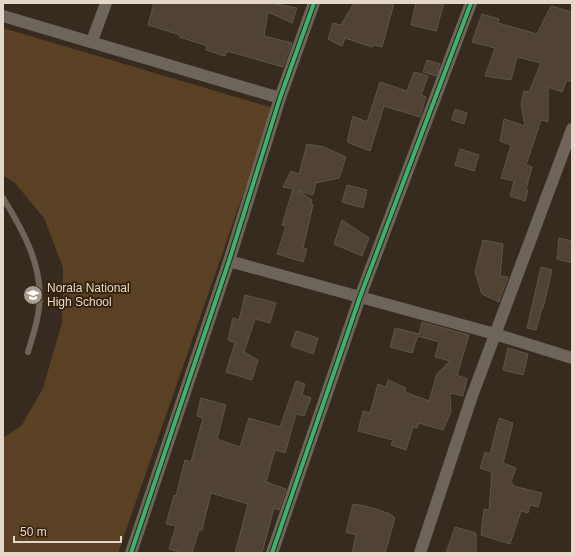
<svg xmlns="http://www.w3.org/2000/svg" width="575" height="556" font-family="Arial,sans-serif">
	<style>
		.green { fill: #5b4124 }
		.building { fill: #504333; stroke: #5e544a }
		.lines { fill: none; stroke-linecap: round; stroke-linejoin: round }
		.lane { stroke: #6d645a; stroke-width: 6 }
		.street { stroke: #6d645a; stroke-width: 12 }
		.cycleway-casing { stroke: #36220b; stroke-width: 6 }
		.cycleway { stroke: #33b770; stroke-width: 4 }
		.labels { text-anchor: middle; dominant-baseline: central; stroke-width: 4; stroke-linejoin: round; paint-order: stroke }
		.poi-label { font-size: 12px; fill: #e4d6c9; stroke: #36220b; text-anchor: start }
	</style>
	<rect width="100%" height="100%" fill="#372b1f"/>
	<!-- green -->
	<path class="green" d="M3,28l270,80 -155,445h-115v-115l19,-13 21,-37 19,-65 1,-56 -19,-49 -29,-35 -12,-8z"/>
	<!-- building -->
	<path class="building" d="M154,3h118l25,5 -5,15 -24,-11 -4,24 28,7 -9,24 -56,-16 -2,5 -19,-6 1,-4 -27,-9v-2l-32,-10z
		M354,3h40l-12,44 -9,-2 -1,2 -27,-9 -3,8 -14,-7 5,-16 8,2z
		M416,3h28l-8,28 -25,-6z
		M551,6l21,6v70l-5,-2 -5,12 -14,-5v35l-7,-2 -15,45 6,2 -6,22 2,1 -3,11 -15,-5 4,-15 -13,-3 10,-33 -11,-4 4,-22 21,7 -4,-22 3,-13 5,1 12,-29 -24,-6 -6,23 -26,-4 10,-28 -23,-6 10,-28 17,5 -1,4 39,11z
		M427,60l13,4 -4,12 -13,-4z
		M414,72l14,4 -7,19 5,2 -6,20 -36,-11 -14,45 -23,-9 6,-26 14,6 13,-40 27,9z
		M455,109l12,4 -3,11 -12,-4z
		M307,144l17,3 22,10 -7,21 -23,5 -3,12 -14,-4 13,9 -1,4 2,1 -10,43 4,1 -4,13 -26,-8 9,-28 -4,-1 11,-36 -10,-2 8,-16 8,3z
		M460,149l19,6 -5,16 -19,-6z
		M347,185l20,5 -4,18 -21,-6z
		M342,220l27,18 -7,18 -28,-12z
		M559,238l13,3v22l-15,-4z
		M483,240l20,4 -3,32 8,1 -9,25 -17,-8 -7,-22z
		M541,267l11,3 -9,38h-1l-6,22 -9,-2z
		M245,295l31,8 -6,20 -15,-4 -11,33 14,8 -6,20 -26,-8 9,-29 -7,-3 5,-22 6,2z
		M422,322l47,13 -12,40 10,4 -4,17 -13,-3 1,19 -8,18 -24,-7 -2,5 -4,-1 -7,23 -15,-5 2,-5 -35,-9 5,-20 7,2 8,-29 8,3 2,-7 18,8 -1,4 24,9 8,-27 13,-13 -15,-4 4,-15 -21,-6 -6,17 -22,-6 5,-19 24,6z
		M296,331l22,7 -5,16 -22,-8z
		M508,348l20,6 -5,21 -20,-5z
		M296,381l9,3 -3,11 9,3 -7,18 -8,-2 -11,39 -10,-3 -9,32 20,7 -7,21 -5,-2 -12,45h-27l13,-49 -37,-11 -9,37h-3l-7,23h-10l-13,-4 7,-23 -10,-2 8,-29 2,1 9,-36 6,2 12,-44 -6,-2 4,-18 25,7 -9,34 23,8 9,-29 31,9z
		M499,418l14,5 -10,40 13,5 -6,16h3v2l29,7 -4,14 -8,-2 -2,8 -7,-2 -11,33 -29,-9 3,-26 5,1 3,-38 -12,-4 5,-16 5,2z
		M353,504l7,1 13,3 17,6 5,4 -10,35h-33l4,-18 -10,-3z
		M455,527l21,6v20h-30z"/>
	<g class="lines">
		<!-- lane -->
		<path class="lane" d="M3,198c20,32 41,70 36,109 -1,15 -7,31 -11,45"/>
		<!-- street -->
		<path class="street" d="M3,16l277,82
			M92,41l14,-38
			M229,261l266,73 77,24
			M131,553l98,-292 51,-163 34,-95
			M272,553l88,-256 111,-294
			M420,553l52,-157 100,-267"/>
		<!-- cycleway casing -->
		<g class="cycleway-casing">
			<path id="cycleway" d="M131,553l98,-292 51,-163 34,-95
				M272,553l88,-256 111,-294"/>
		</g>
		<!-- cycleway -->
		<use href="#cycleway" class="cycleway"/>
	</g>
	<!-- icons -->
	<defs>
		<g id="school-disc" transform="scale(1)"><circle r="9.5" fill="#a79a8e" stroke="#36220b"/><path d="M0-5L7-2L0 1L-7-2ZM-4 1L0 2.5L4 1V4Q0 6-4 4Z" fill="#fff"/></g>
	</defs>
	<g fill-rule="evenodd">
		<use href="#school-disc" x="33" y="295"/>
	</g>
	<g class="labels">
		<!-- poi labels -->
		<g class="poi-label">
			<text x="47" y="288">Norala National<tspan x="47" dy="14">High School</tspan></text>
		</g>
	</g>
	<!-- border -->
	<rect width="575" height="556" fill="none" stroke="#e4d6c9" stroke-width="8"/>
	<!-- scale -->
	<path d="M14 536v6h107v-6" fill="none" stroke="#e4d6c9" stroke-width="2"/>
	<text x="20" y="536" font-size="12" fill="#e4d6c9" stroke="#36220b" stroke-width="3" paint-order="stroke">50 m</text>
</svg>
